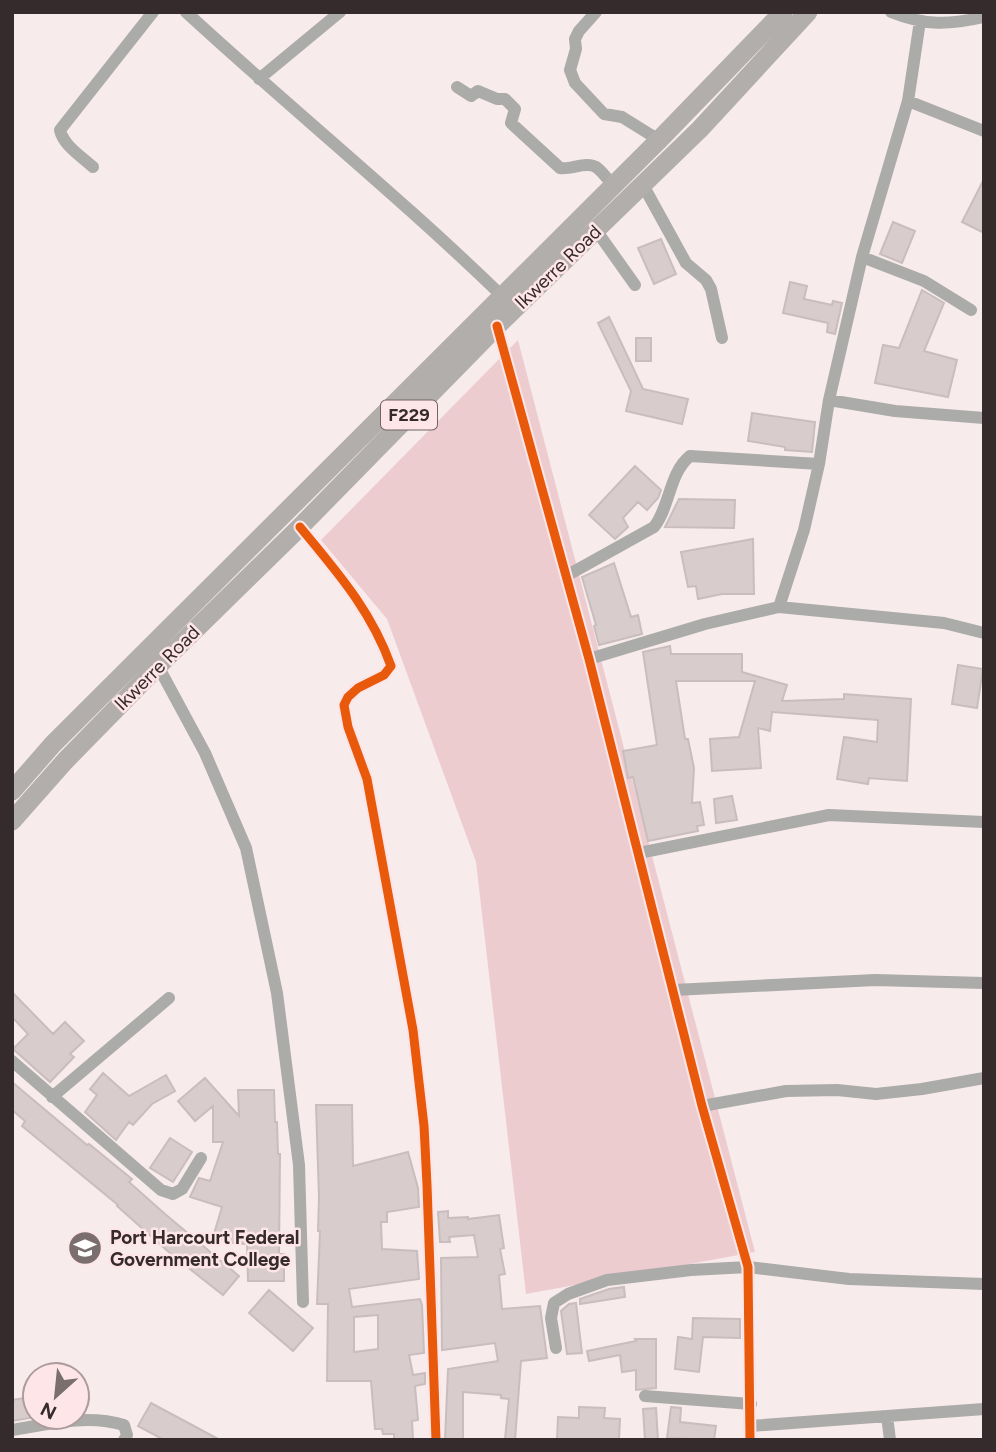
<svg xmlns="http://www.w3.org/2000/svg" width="996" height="1452" font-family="Figtree,sans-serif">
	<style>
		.green { fill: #edccd0 }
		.building { fill: #d8cccd; stroke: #c9bdbe; stroke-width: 2; fill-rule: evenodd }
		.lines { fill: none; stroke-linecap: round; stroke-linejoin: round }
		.minor { stroke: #ababaa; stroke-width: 12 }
		.primary { stroke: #b1aeac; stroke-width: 19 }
		.cycleway-casing { stroke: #fee5e8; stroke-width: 13 }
		.cycleway { stroke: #e8590c; stroke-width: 9 }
		.labels { text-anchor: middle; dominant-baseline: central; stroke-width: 5; stroke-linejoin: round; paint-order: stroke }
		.shield { fill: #fee5e8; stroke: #726364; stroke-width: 2 }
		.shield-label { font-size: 18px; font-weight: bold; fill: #362b2c }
		.street-label { font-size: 19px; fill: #362b2c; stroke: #fee5e8 }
		.poi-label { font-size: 19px; font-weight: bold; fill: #362b2c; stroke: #fee5e8; text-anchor: start }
	</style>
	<rect width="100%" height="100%" fill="#f8ebec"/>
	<!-- green -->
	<path class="green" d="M518,340l237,912 -229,42 -50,-432 -89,-243 -66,-79z"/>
	<!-- building -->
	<path class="building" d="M984,179v54l-22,-11z
		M893,222l22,9 -13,32 -22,-9z
		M661,239l15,35 -22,10 -16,-36z
		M790,282l17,4 -3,13 28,6 1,-4 9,2 -7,31 -8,-2 1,-9 -45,-10z
		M922,290l22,13 -20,48 33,9 -9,37 -73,-14 8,-38 16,3z
		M609,317l34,72 45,10 -6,25 -56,-13 5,-20 -33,-68z
		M636,338h15v23h-15z
		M752,413l63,9 -3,30 -27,-2v-3l-37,-6z
		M635,466l26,24 -3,8 -11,12 -9,-8 -15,16 5,9 -13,12 -26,-24z
		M679,499l56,1 -1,28 -69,-1z
		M753,539l1,55h-32l-24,5 -2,-13 -8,1 -7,-35z
		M614,563l17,54 7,-2 4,19 -43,11 -5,-19 2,-1 -14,-48z
		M670,646l1,8h71v18l45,13 -5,16 62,-2v-5l67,5 -4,82 -38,-3 -1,6 -31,-5 7,-42 33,5 1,-22 -106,-8 -2,19 -12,-3 3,40 -49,3 -2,-32 29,-2 16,-56h-79l9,58h3l6,29 -2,35 8,-1 4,23 -7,1 1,5 -50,10 -15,-64 -5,1 -5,-27 34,-6 -14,-93z
		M958,665l25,4 -6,39 -25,-4z
		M732,796l5,24 -21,3 -2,-24z
		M12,992l41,42 12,-12 19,19 -14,13 4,3 -24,25 -37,-33 15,-15 -16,-17z
		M103,1073l26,23 37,-21 9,16 -23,13 -19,21 -4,-3 -13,18 -31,-28 12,-17 -7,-6z
		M205,1078l34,38 -1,-26h36l1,32h2l1,32h2l-1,100h5v27h-36l-1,-37 -14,-1 -20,-6 9,-30 -32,-10 9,-19 11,3 13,-39h-10v-36l-18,15 -17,-20z
		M12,1082l75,63 2,-1 43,35 -3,3 36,32 74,62 -16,19 -51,-40 -55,-49 1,-1 -96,-79 3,-5 -13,-11z
		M316,1105h36l1,61 55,-14 10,36 1,19 -32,5v10h-6l1,27 35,2 2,28 -70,10 3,18 68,-8 2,6 2,48 -15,2 4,20 12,-2v11l-10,2 3,34 -6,1 1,19h-19v-6h-11l-1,-5h-7l-4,-48h-44l1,-77h-11l3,-73h-2l1,-34zM378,1315v34l-24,3v-35z
		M170,1138l22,14 -19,30 -23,-14z
		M448,1211v7l20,-1v2l31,-4 5,33 -4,1 5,25 -6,1 3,34 38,-3 7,52 -26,3 -6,79 -10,-1 4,-40 -8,-1v-3l-38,-3v48h-18l3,-71 50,-8 -3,-18 -53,7 -1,-92 37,-1 -4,-22 -25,2 1,5h-10l-2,-30z
		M624,1287l1,10 -45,7v-5l29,-10z
		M269,1290l44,38 -20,23 -44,-38z
		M576,1303l6,50 -15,1 -6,-43 8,-7z
		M693,1318l47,1v19l-37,-1 -4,35 -24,-3 3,-32 14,2z
		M635,1339h21v49l-20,2v-20l-14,2 -2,-17 -31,6 -2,-10 49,-10z
		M35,1396v21l-23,4v-21z
		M151,1403l69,37h-56l-26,-14z
		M579,1407l26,1 -1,10 16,1 -1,21h-62l1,-23 21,1z
		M671,1407l10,1 -1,14 36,4 -2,14 -47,-2z
		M656,1408l2,32h-13l-2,-31z"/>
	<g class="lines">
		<!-- minor -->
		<path class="minor" d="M186,12c104,96 214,185 316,284
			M596,12l-17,19 -4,8 1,10 -6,21 5,13 29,31 18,3 37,23
			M891,12c35,14 57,13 93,5
			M259,79l81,-67
			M457,87l14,9 7,-5 19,8h8l10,10 -4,14 49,45c11,2 26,-7 36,-1 6,4 12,13 17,18
			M908,101l76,30
			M93,167c-11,-10 -30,-22 -33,-37l93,-118
			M643,185l43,78 20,17 5,9 11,49
			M596,230l39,55
			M862,257l62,24 47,29
			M497,326l92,333 113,447 46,161 2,173
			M829,400l66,11 89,7
			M300,527c37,45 71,83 91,139l-7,9 -26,13 -10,9 -4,8 4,22 19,52 46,251 11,96 3,59 9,255
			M566,576l88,-49c16,-20 15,-54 36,-71l129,8
			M779,607l25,-77 15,-66 10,-64 33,-143 46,-156 12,-80
			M589,659l116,-35 74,-17 165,16 40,10
			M158,666l47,87 41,95 31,145 22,172 4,137
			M639,853l190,-38 155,7
			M674,990l201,-10 109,3
			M12,1061l149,129 12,4 9,-5 19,-31
			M52,1097l117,-99
			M702,1106l84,-15 51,-1 39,4 46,-5 62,-11
			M556,1348l-5,-30 3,-15 14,-9 39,-14 84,-10 57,-3 101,12 135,5
			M645,1396l106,8
			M887,1416l3,24
			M750,1426l234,-17
			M12,1430c37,-6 75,-16 112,-5l3,10 -3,5"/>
		<!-- primary -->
		<path class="primary" d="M12,791l41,-47 606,-604 124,-128
			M12,821l53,-60 93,-95 142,-139 197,-201 203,-197 108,-117"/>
		<!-- cycleway casing -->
		<g class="cycleway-casing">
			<path id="cycleway" d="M497,326l92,333 113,447 46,161 2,173
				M300,527c37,45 71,83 91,139l-7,9 -26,13 -10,9 -4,8 4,22 19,52 46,251 11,96 3,59 9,255"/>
		</g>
		<!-- cycleway -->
		<use href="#cycleway" class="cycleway"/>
	</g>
	<!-- icons -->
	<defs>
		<g id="university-disc" transform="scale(1.75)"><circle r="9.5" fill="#7a6e6f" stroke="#fee5e8"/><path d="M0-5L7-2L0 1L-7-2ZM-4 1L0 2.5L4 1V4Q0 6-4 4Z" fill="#fff"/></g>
	</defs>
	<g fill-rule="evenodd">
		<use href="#university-disc" x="85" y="1248"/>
	</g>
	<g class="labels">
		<!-- shield labels -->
		<rect class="shield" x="381" y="400.5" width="56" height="29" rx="5"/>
		<g class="shield-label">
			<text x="409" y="415">F229</text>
		</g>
		<!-- street labels -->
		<g class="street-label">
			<text transform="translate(558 267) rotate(-44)">Ikwerre Road</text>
			<text transform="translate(157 668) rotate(-45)">Ikwerre Road</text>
		</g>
		<!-- poi labels -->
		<g class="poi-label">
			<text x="110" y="1237">Port Harcourt Federal<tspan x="110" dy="22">Government College</tspan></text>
		</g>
	</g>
	<!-- border -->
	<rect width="996" height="1452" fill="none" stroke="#362b2c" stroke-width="28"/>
	<!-- north arrow -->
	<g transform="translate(56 1396) rotate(207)"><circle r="33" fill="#fee5e8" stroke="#ae9b9d" stroke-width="2"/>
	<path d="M0-5L12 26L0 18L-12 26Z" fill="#7a6e6f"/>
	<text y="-10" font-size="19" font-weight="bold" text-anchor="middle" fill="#362b2c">N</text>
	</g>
</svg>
